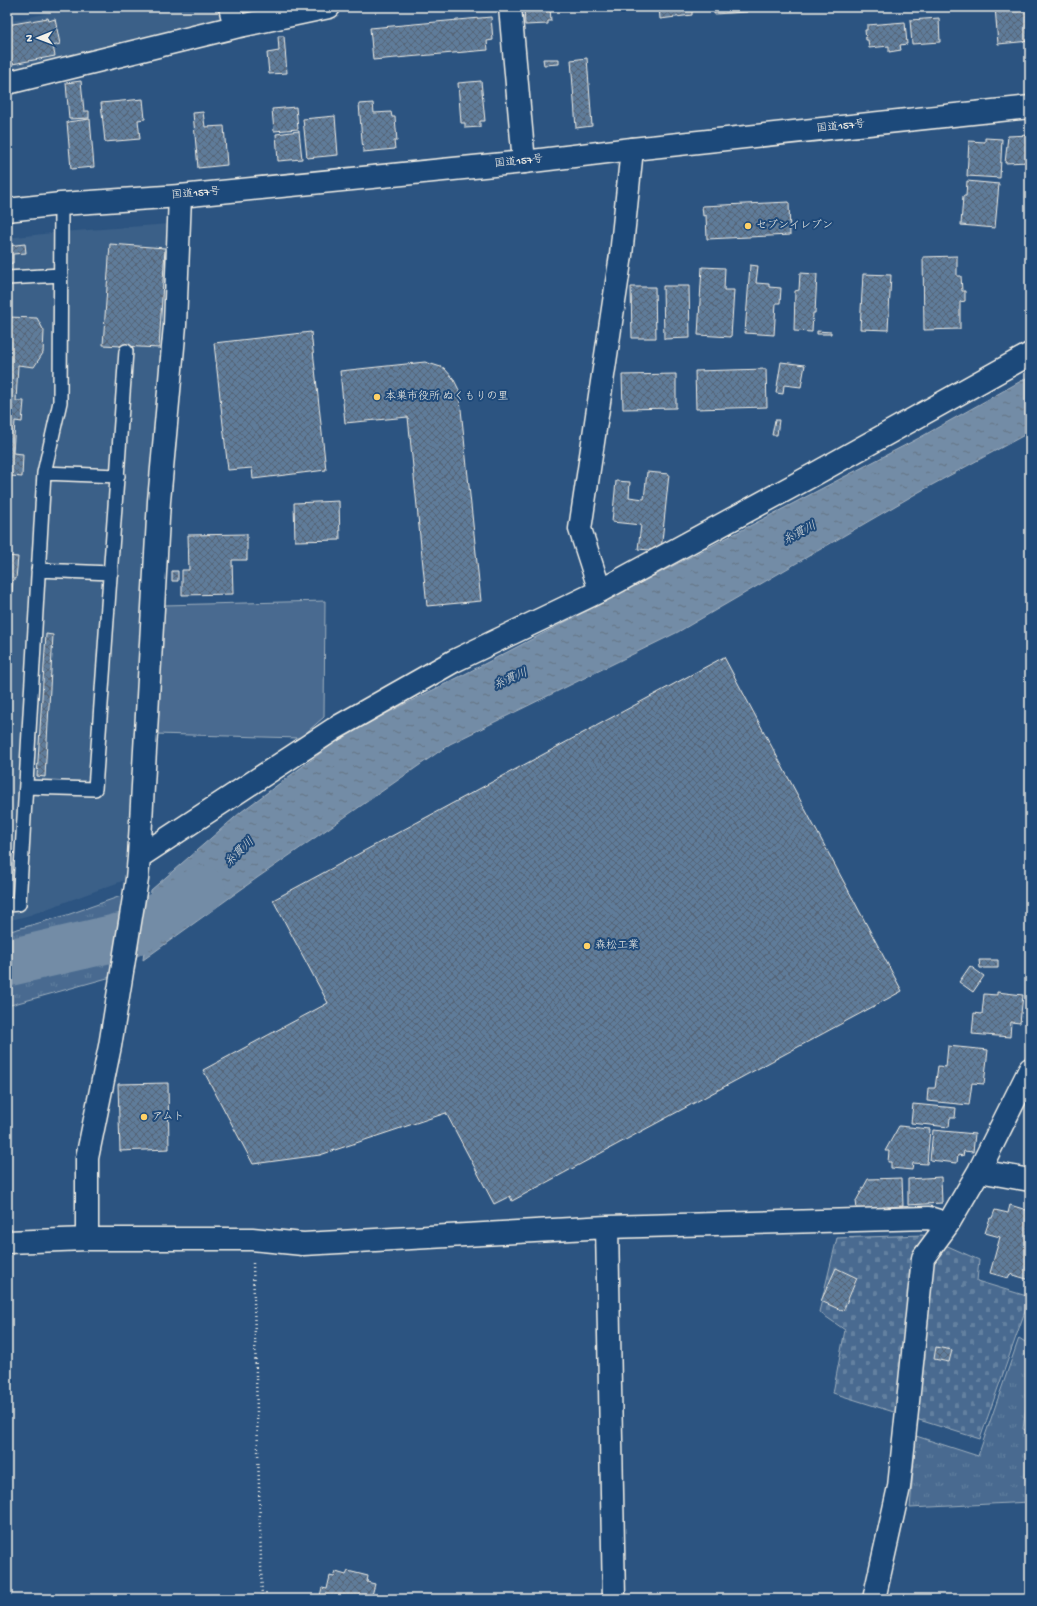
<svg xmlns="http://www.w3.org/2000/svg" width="1037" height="1606" font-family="'Gochi Hand','Klee One',sans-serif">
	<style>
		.built { fill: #3b6088 }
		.grass { fill: url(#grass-tufts); stroke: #9eaebc }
		.cemetery { fill: url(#cemetery-stones); stroke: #9eaebc }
		.pitch { fill: #496b90; stroke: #9eaebc }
		.water { fill: url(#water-ripples); stroke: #a7b4c0 }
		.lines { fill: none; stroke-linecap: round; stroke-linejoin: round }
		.river { stroke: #738ca6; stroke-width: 47 }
		.building { fill: url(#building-cross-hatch); stroke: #f4f1e8 }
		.lane-casing { stroke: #f4f1e8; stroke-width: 16 }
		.street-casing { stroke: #f4f1e8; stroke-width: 25 }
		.highway-casing { stroke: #f4f1e8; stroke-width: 25 }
		.path { stroke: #f4f1e8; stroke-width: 2.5; stroke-dasharray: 1 3; stroke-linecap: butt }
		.lane { stroke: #1f4a7a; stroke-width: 13 }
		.street { stroke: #1f4a7a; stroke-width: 22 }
		.highway { stroke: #1f4a7a; stroke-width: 22 }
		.poi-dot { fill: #ffd166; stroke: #1f4a7a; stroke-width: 1.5 }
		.labels { text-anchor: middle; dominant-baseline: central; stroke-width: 4; stroke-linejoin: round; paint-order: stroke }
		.street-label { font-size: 11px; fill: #f4f1e8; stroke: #1f4a7a }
		.poi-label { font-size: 11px; fill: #f4f1e8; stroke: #1f4a7a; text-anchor: start }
		.water-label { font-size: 12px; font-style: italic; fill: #dadddb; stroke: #1f4a7a }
	</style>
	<defs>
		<pattern id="grass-tufts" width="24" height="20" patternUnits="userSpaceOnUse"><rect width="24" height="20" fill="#496b90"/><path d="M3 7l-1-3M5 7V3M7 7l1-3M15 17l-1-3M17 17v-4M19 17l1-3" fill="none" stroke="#6481a0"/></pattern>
		<pattern id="cemetery-stones" width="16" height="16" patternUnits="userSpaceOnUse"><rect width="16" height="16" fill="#496b90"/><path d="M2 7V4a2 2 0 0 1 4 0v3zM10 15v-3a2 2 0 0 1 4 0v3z" fill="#6481a0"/></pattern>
		<pattern id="water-ripples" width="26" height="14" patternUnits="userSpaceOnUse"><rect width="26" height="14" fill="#738ca6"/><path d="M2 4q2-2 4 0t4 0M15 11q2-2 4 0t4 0" fill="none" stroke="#647484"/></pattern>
		<pattern id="building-cross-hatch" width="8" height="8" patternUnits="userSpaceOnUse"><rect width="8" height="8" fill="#5e7b9a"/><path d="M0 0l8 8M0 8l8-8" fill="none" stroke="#556474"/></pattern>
	</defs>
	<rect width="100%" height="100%" fill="#2c5481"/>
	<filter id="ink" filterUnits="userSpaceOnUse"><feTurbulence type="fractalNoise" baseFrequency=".025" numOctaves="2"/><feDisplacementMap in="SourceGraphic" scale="8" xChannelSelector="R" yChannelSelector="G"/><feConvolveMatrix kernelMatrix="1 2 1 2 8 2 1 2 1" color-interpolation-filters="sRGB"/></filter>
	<g filter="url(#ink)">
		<!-- built -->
		<path class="built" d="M77,7h140l3,11 -213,54v-50z
			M170,224l-45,656 -95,35 -23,6v-683l54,-6z"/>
		<!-- grass -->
		<path class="grass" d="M124,895l-5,20 -112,36v-19l60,-17z
			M111,952v25l-104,29v-21z
			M1019,1338l11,7v33l-7,51 7,2v71l-120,6 6,-72 62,20z"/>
		<!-- cemetery -->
		<path class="cemetery" d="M923,1235l56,25 -2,21 53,16 -50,142 -147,-46 12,-63 -26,-18 18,-74z"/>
		<!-- pitch -->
		<path class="pitch" d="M325,601l-1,116 -24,21 -145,-4 9,-129z"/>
		<!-- water -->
		<path class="water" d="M1030,376v56l-111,60 -241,140 -228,112 -193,134 -114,82 8,-70 90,-78 108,-80 114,-57 456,-237z"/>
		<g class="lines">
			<!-- river -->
			<path class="river" d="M7,963l121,-28 74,-46"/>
		</g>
		<!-- building -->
		<path class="building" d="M524,7h26l1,14h-3v3l-23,1z
			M659,7h33v8l-32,4z
			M714,7h33v5l-33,2z
			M995,7h35v34l-32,3z
			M491,17l2,23 -6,1 1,9 -115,10 -3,-32z
			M48,18l1,3 6,-2 5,25 -7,2 2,10 -48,9v-40z
			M939,18l1,24 -28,2 -2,-24z
			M905,22l2,22 -7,1 1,5 -12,2v-6l-20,2 -1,-8h-2l-1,-10h2v-5z
			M278,36h6l3,37 -18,1 -2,-21 12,-2z
			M587,58l5,68 -16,2 -5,-68z
			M543,59h16v5l-15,1z
			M81,81l3,30h5v7l-20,1 -3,-36z
			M481,81l4,40h-5v6l-15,1v-5h-4l-3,-40z
			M143,99l2,20 -7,1 2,19 -35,3 -4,-39z
			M373,103l1,10 17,-1 1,5h3l2,24h-3l1,8 -32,3 -4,-48z
			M296,107l2,22 -24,2 -2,-22z
			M203,112l2,15 19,-1 3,39 -29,3 -5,-55z
			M335,116l3,39 -31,3 -4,-39z
			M90,119l4,48 -23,2 -4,-47z
			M299,131l3,28 -24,2 -2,-27z
			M1030,135v27l-25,1 3,-27z
			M985,138l17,1 -2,39 -33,-2 2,-35 16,1z
			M967,181l32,3 -4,44 -34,-3 2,-29h3z
			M789,202l1,33 -83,4 -1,-24 -3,1 -1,-10z
			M25,244l1,9 -13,1v9l-6,1v-18z
			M110,244l55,4 -6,100 -56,-3z
			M957,256v20h4l1,15h3v10l-5,1v27l-36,1 -1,-73z
			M750,265l8,1 -2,17 13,1v3l12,1 -1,15h-4l-2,32 -29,-2z
			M702,267l23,1 -1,22h10l-3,47 -33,-2z
			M800,273l17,1 -2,39h-2l-1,19 -18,-1 1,-40 4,-1z
			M863,274l28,1 -3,55 -28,-1z
			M663,286h26l1,52 -26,1z
			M631,287h24l1,51h-24z
			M7,317l30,1 7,13 -1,22 -9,14 -16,-2 -2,36h8l-2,21 -7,-1 -2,32 10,1 -1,23 -11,-1 -4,72z
			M817,331l14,1v2h-14z
			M311,332l15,138 -73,9 -1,-11 -24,2 -14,-127z
			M425,362l19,6 9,10 6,12 22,211 -54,5 -19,-189 -63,6 -5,-52z
			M781,362l24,3 -4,22 -17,-2 -1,9 -7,-1z
			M766,369l1,38 -71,2 -1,-38z
			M676,374v34l-53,1 -1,-34z
			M775,420h4l-2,15h-5z
			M647,472l22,2 -8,77 -23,-2 3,-24 -29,-3 4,-41 14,1 -1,15 15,2z
			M339,501l1,39 -45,1 -1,-38z
			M247,534v26h-15l1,34 -51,1v-25h7l-1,-35z
			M7,556l11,1 -2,22h-3l-1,15h-5z
			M172,571h6v10h-6z
			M46,634l7,1 -8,142 -8,-1z
			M724,657l178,334 -390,210 -2,-5 -16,8 -48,-91 -126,42 -67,9 -50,-94 125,-67 -55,-103z
			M979,960h19v8h-18z
			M970,966l14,10 -11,16 -14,-10z
			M997,992l26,3 -3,28 -9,-1 -1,15 -38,-3 2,-21 8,1 2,-20 13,1z
			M948,1046l40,4 -4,34 -12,-1 -3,22 -42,-4 1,-13h7l3,-22 8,1z
			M168,1083l1,66 -49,2 -2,-67z
			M913,1104l43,4 -1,10h-5l-1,9 -38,-4z
			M899,1126l31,3 -3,35 -14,-1 -1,7 -21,-2v-6h-3l1,-11h-4z
			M933,1130l42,4 -2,18 -9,-1 -1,5 -5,-1 -1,8 -27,-3z
			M941,1177l1,26 -34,2v-26z
			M902,1178l1,28 -46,3 -1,-8 12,-22z
			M1010,1205l20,6v69l-20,-6 -2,4 -18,-5 10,-36 -15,-4 5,-15h2l3,-8 13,3z
			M836,1268l21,10 -14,33 -22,-10z
			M936,1347l16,3 -3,12 -15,-3z
			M348,1571l20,5 -1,6 8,2 -4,15h-52l3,-11 5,1 3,-13 4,1 2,-5 10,3z"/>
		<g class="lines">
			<!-- lane casing -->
			<g class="lane-casing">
				<path id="lane" d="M7,278l54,-3
					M44,473l74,3
					M38,570l73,3
					M26,787l69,2 31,-438
					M7,905l12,-1 25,-431 16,-71 1,-198"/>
			</g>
			<!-- street casing -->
			<g class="street-casing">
				<path id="street" d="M230,7l5,20
					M510,7l14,155
					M7,83l228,-56 94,-20
					M600,591l-20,-62 41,-274 11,-106
					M139,857l195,-128 120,-68 146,-70 213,-116 217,-121
					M979,1171l51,9
					M607,1227l7,372
					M87,1239v-81l23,-112 27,-167 2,-22 20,-356 16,-176 5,-129
					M7,1242l80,-3h165l51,5 304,-17 322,-9 19,6
					M874,1599l25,-112 24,-229 25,-34 31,-53 51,-102"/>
			</g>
			<!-- highway casing -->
			<g class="highway-casing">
				<path id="highway" d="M7,210l54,-6 119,-8 344,-34 108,-13 398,-42"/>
			</g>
			<!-- path -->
			<path class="path" d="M253,1263l9,336"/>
			<!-- lane -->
			<use href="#lane" class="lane"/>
			<!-- street -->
			<use href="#street" class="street"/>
			<!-- highway -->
			<use href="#highway" class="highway"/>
		</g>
	</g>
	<!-- markers -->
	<g class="poi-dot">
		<circle cx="748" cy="226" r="4"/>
		<circle cx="377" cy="397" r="4"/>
		<circle cx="587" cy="946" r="4"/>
		<circle cx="144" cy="1117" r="4"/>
	</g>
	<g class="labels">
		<!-- street labels -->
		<g class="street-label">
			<text transform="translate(841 127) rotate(-6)">国道157号</text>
			<text transform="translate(519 162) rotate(-6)">国道157号</text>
			<text transform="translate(196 194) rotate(-5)">国道157号</text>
		</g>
		<!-- poi labels -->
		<g class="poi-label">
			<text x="756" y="226">セブンイレブン</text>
			<text x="385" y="397">本巣市役所 ぬくもりの里</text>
			<text x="595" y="946">森松工業</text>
			<text x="152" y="1117">アムト</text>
		</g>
		<!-- water labels -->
		<g class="water-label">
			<text transform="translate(800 534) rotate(-28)">糸貫川</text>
			<text transform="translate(511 680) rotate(-24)">糸貫川</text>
			<text transform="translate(240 853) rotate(-44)">糸貫川</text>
		</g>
	</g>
	<!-- margin -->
	<rect width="1037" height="1606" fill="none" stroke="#1f4a7a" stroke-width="24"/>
	<rect x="12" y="12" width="1013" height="1582" fill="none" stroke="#f4f1e8" stroke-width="1.5" filter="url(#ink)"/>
	<!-- north arrow -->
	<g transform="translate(38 38) rotate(269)" stroke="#1f4a7a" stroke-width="3" paint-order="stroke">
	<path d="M0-3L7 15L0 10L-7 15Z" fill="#f4f1e8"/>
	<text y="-6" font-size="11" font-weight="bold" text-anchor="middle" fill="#f4f1e8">N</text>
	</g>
</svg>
